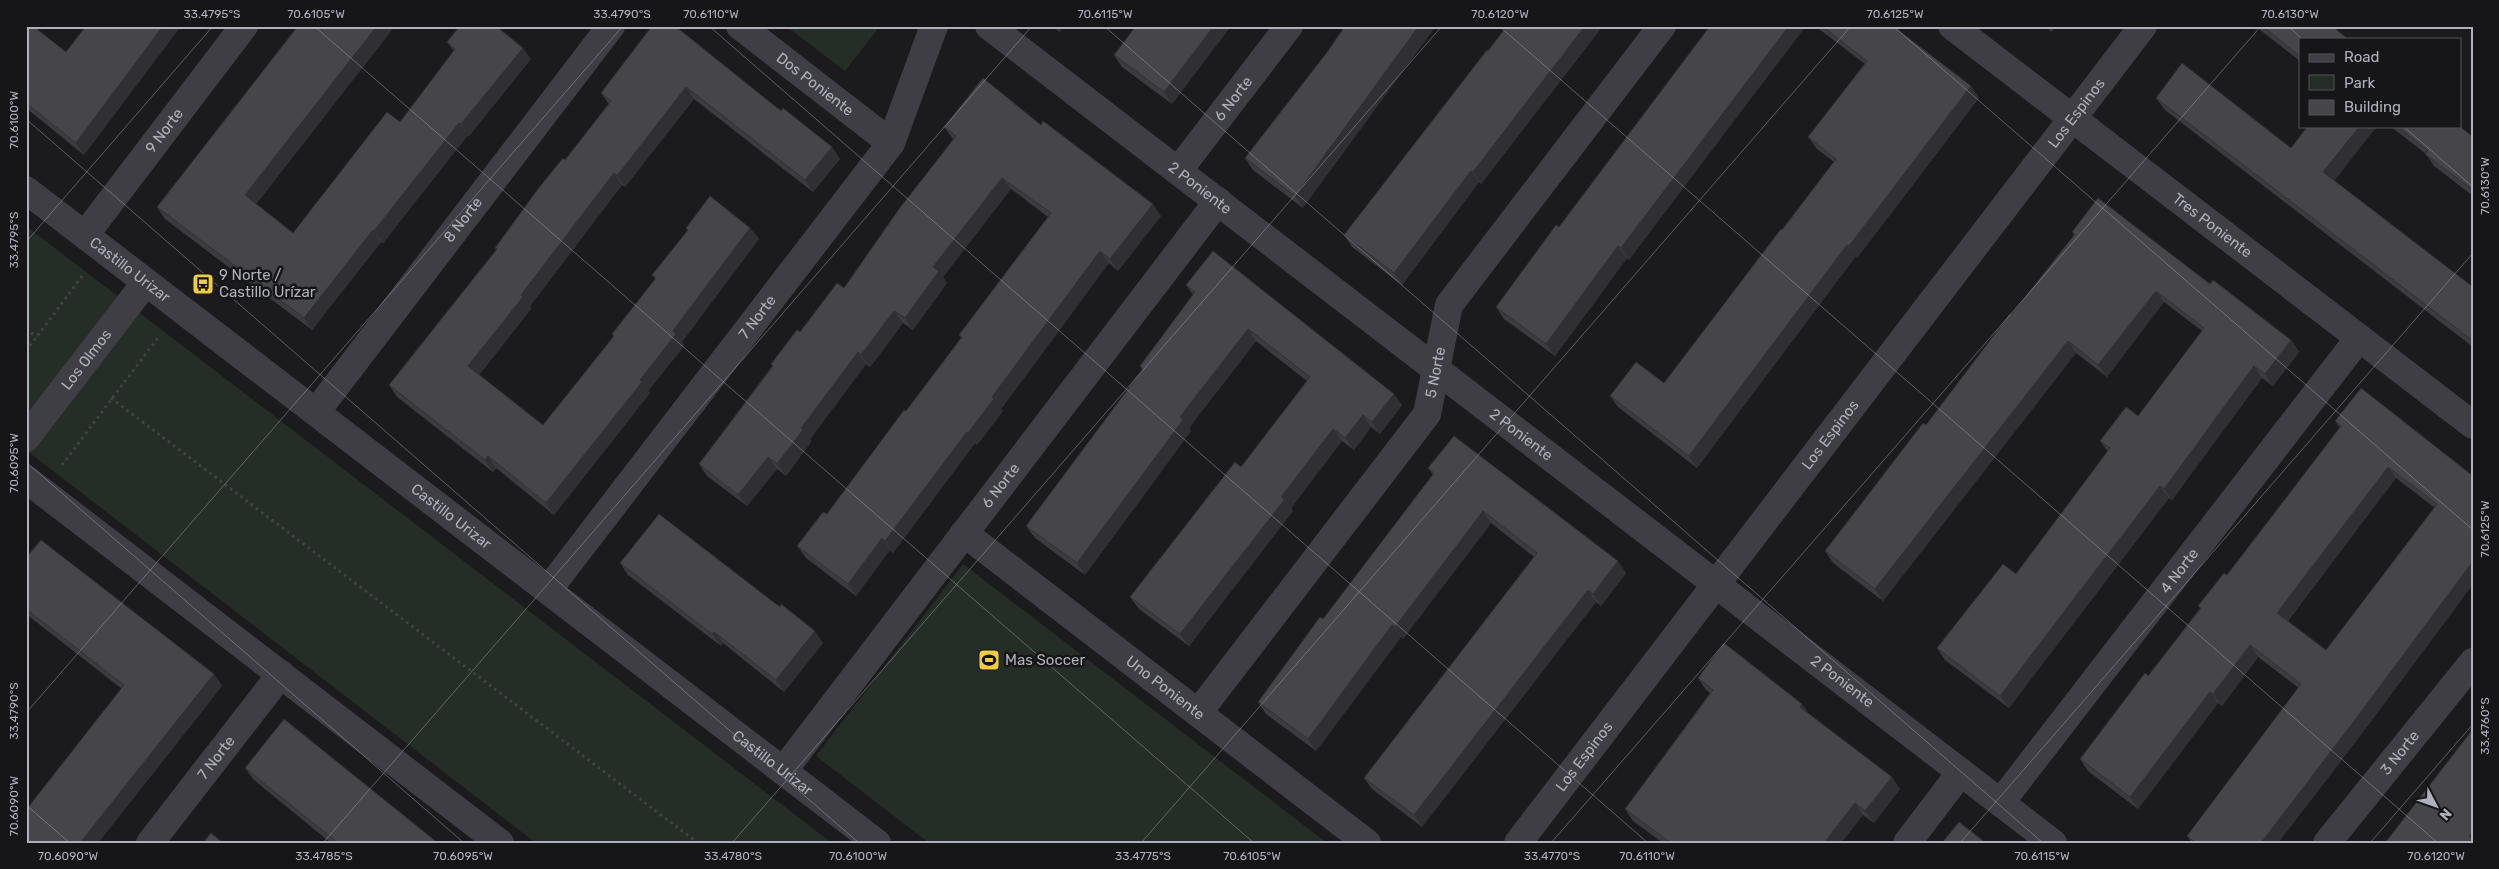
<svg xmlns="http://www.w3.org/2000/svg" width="2499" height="869" font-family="Rubik,sans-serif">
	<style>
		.green { fill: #252d27 }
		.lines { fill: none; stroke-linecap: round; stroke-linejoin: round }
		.path { stroke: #424349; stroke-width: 3; stroke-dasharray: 2.5 4; stroke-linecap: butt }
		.minor { stroke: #3e3e44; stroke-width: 28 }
		.tertiary { stroke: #3e3e44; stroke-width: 28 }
		.wall { fill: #3b3b40; fill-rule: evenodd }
		.shaded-wall { fill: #303034 }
		.building { fill: #45454a; stroke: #303034; fill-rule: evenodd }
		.ticks { fill: none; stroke: #aeb0bc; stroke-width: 1; stroke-opacity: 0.45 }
		.labels { text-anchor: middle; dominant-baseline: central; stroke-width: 5; stroke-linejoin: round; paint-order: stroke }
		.street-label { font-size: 15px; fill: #aeb0bc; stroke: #161618 }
		.poi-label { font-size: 15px; fill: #aeb0bc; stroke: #161618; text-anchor: start }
		.neatline { fill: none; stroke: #aeb0bc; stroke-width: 2 }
		.ticks-label { font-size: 12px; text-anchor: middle; fill: #aeb0bc }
	</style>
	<rect width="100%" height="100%" fill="#1b1b1d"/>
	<!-- green -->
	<path class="green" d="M786,26h94l-35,45z
		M26,226l806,617h-296l-510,-393z
		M963,564l364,279h-398l-113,-87z"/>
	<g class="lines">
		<!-- path -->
		<path class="path" d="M26,329l11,8
			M26,351l57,-76
			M111,398l587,445
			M62,465l98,-130"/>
		<!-- minor -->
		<g class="minor">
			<path id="s1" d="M740,26l151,117"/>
			<path id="s2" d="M989,26l1064,817"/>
			<path id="s3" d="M1952,26l521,399"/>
			<path id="s4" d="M1178,171l111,-145"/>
			<path id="s5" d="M26,190l851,653"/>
			<path id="s6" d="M85,235l159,-209"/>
			<path id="s7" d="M316,412l295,-386"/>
			<path id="s8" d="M26,438l120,-156"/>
			<path d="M26,479l474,364"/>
			<path id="s9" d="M964,533l403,310"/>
			<path id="s10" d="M548,590l343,-447 43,-117"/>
			<path id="s11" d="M1198,713l229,-299 22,-109 213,-279"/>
			<path id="s12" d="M783,771l435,-570"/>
			<path id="s13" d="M2001,802l358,-464"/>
			<path id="s14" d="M150,843l131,-169"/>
			<path d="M1907,843l54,-71"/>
			<path id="s15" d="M2327,843l146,-181"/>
		</g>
		<!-- tertiary -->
		<path class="tertiary" id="s16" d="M1518,843l625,-817"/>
	</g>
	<!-- wall -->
	<path class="wall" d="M26,26l40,26 20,-26h95l-97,129 -58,-47z
		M298,26h97l-139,178 37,29 107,-111 54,-71 -7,-9 84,17 -62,77 -1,-1 -85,108 -2,-1 -69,88 -147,-111 -8,-12z
		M652,26l129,85 51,36 8,12 -27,33 -119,-93 -69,88 -3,-2 -92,121 1,3 -52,66 64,50 70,-88 -1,-3 43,-55 -3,-4 36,-45 -2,-2h64l9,11 -77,103 2,4 -36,45 2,2 -96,122 -58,-47 -3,4 -96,-75 -8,-12 107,-135 -1,-2 114,-144 -8,-11z
		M1052,26h12l-4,6z
		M1136,26h95l-59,78 -50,-37 -8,-12z
		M1507,26h98l-2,2 -1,-1 -121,157 -2,-2 -77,103 -50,-38 -8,-12z
		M1710,26l-81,234 -2,-2 -72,98 -51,-37 -8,-12 63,-80z
		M1815,26h78l86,72 -122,160 -1,-2 -159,212 -79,-61 -8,-11 54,-13 118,-153 52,-68 -17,-13 -9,-12 57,-73z
		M2045,26h11l-4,6z
		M2255,26h77l-32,13v22z
		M1328,51l-25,157 -50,-38 -8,-12z
		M2156,98l135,50 17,-22h69l-43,54 139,107v60l-308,-237z
		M1041,125l120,91 -43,55 -9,-8 -108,146 2,2 -26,34 -2,-2 -82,110 -3,-3 -34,46 -50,-38 -9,-12 30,-32 79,-103 55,-73 -2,-3 89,-118 -37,-28 -68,88 4,6 -34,47 -10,-7 -33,44 -4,-3 -56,75 1,3 -25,34 -9,-7 -30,37 -40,-30 -8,-12 73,-98 -1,-2 29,-32 44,-44 109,-149 -9,-12z
		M2390,126h69l14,11v59l-39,-30 -8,-12z
		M2072,232l138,52 81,56 8,12 -26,34 -11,-8 -90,122 -3,-2 -160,210 -64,-48 -8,-12 79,-74 92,-122 -8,-11 38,-25 64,-85 -38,-29 -57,75 -31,-24 -193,248 -50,-38 -8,-12 101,-126 148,-190z
		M1186,285l208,109 8,11 -22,29 -9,-7 -17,23 -12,-9 -51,67 2,3 -104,135 -50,-37 -9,-12 111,-130 66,-86 -51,-40 -67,87 2,3 -106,144 -50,-37 -9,-12 116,-156 -2,-4 53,-71z
		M2335,421l138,55v108l-110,148 -85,111h-86l-5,-7 112,-148 -41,-31 -36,49 -4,-3 -80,106 -50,-38 -8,-12 68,-83 52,-68 -2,-2 29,-31 113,-147zM2396,478l39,30 -109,142 -38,-29z
		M1428,468l198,105 -25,33 -5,-4 -174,225 -50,-38 -8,-11 170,-221 -43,-34 -88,116 -2,-2 -85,114 -50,-37 -8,-12 65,-83 110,-144z
		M26,558l188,116 8,12 -124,157h-72l96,-154 -96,-75z
		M620,563l203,80 -39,49 -61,-49 -2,3 -93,-71z
		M1698,678l104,26 7,10 91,75 -26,34 -11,-8 -22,28h-178l-30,-22 -8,-12 85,-116 -4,-3z
		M245,768l193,75h-107l-77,-63z"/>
	<!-- shaded-wall -->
	<path class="shaded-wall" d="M163,26h18l-97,129 -8,-12z
		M377,26h18l-141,181 -9,-12z
		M1056,26h8l-4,6z
		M1214,26h17l-59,78 -8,-12z
		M1419,26h17l-133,182 -8,-12z
		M1585,26l17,1 -121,157 -8,-12z
		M1789,26h17l-177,234 -8,-12z
		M2048,26h8l-4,6z
		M523,48l8,11 -62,77 -8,-12z
		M1971,86l8,12 -122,160 -8,-12z
		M686,87l8,12 -69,88 -8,-11z
		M459,123l9,12 -85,108 -9,-12z
		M2360,126h17l-45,58 -9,-12z
		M832,147l8,12 -27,33 -8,-12z
		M1471,171l8,11 -77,103 -8,-12z
		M614,173l8,12 -92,121 1,3 -55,69 -8,-12 53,-71z
		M1002,178l9,11 -68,88 4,6 -34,47 -8,-12 28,-51z
		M1153,204l8,12 -43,55 -8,-12z
		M750,228l9,11 -77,103 2,4 -36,45 2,2 -96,122 -8,-12 94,-123 33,-49z
		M373,230l8,12 -69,88 -8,-12z
		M1847,245l9,11 -159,212 -8,-12z
		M1618,246l9,12 -72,98 -9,-12z
		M1100,251l9,12 -108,146 2,2 -26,34 -9,-12 24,-36z
		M2156,291l8,11 -57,75 -9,-12z
		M894,311l9,12 -33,44 -9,-12z
		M1248,329l8,12 -67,87 2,3 -106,144 -8,-12 103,-146z
		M2291,340l8,12 -26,34 -8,-12z
		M2068,341l8,12 -193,248 -8,-12z
		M858,352l8,12 -56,75 1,3 -25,34 -9,-12 24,-36z
		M2254,366l8,12 -90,122 -8,-11z
		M1394,394l8,11 -22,29 -8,-12z
		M1363,415l8,12 -17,23 -9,-12z
		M1333,429l9,12 -51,67 2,3 -104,135 -9,-12 101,-137z
		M967,432l8,11 -82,110 -8,-12z
		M488,456l8,12 -3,4 -8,-12z
		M768,457l9,12 -30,37 -9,-11z
		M2388,467l8,11 -111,146 -8,-11z
		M2160,486l9,12 -160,210 -9,-12z
		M1483,511l8,12 -88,116 -8,-12z
		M882,538l8,12 -34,46 -8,-12z
		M1618,561l8,12 -25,33 -8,-12z
		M2473,561v23l-110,148 -85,111h-17z
		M1588,590l8,12 -174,225 -8,-12z
		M1392,625l9,12 -85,114 -8,-12z
		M815,631l8,12 -39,49 -8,-12z
		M714,632l9,11 -2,3 -9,-12z
		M2250,645l8,12 -36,49 -9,-12z
		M214,674l8,12 -124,157h-18z
		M2210,692l8,11 -80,106 -8,-12z
		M1802,704l8,12 -10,-9z
		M1892,777l8,12 -26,34 -9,-12z
		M1855,803l8,12 -22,28h-17z
		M2473,832v9l-4,-5z"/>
	<!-- building -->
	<path class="building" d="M26,26h7l33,26 20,-26h77l-87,117 -50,-40z
		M298,26h79l-132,169 48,38 94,-121 13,10 55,-73 -8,-7 13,-16h36l27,22 -62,76 -2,-1 -85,108 -1,-1 -69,88 -147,-111z
		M652,26h23l106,85 2,-3 49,39 -27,33 -119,-93 -69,89 -3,-3 -93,122 2,2 -55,69 75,59 71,-89 -2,-2 44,-56 -4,-3 36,-45 -2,-2 24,-32 40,32 -77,103 3,3 -36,46 2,2 -96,121 -58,-47 -3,4 -96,-75 108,-136 -2,-1 43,-59 25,-31 2,2 46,-59 -10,-8z
		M1136,26h78l-50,66 -50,-37z
		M1345,26h74l-124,170 -50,-38 83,-107z
		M1507,26h78l-112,146 -2,-1 -77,102 -50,-38 143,-185 1,1z
		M1710,26h79l-168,222 -3,-2 -72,98 -50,-37 60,-82 3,2z
		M1822,26h71l78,60 -122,160 -2,-1 -158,211 -79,-60 26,-34 28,21 117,-154 1,1 54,-71 -28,-22 59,-76z
		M2262,26h70l16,13h-48v17z
		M2182,63l109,85 17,-22h52l-37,46 150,115v54l-317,-243z
		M983,78l58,47 2,-4 110,83 -43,55 -10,-8 -108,146 2,2 -26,34 -1,-1 -82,109 -3,-3 -34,46 -51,-38 26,-34 4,2 77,-104 2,1 56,-74 -3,-2 92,-122 -49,-35 -69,89 6,4 -34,47 -11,-7 -33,44 -3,-3 -57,76 2,2 -26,34 -9,-7 -30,38 -39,-31 74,-98 -2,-2 26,-34 3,2 37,-49 7,5 55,-79 57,-73 -12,-9z
		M2397,126h62l14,11v53l-48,-36 3,-3z
		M2098,198l112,86 3,-4 78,60 -26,34 -11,-8 -90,123 -4,-3 -160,210 -63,-48 66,-84 13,10 94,-126 -10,-7 26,-34 12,9 66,-88 -48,-37 -58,74 -30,-24 -193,248 -50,-38 98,-128 3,2 84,-111 1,1 64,-81 -3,-2z
		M1213,251l181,143 -22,28 -9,-7 -18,23 -12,-9 -52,68 4,2 -105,135 -50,-37 105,-135 6,5 69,-90 -62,-48 -68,88 3,3 -106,143 -51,-37 117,-157 -3,-3 55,-74 -9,-7z
		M2361,388l112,88v85l-118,159 -94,123h-65l-9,-7 114,-152 -51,-39 -37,49 -3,-2 -80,105 -50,-38 65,-86 3,3 53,-68 -3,-2 26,-33 3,2 114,-149 -6,-5zM2388,467l49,37 -111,146 -49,-37z
		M1454,436l164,125 -25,33 -5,-4 -174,225 -50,-37 173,-225 -54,-42 -88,116 -3,-2 -84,114 -50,-37 62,-85 3,2 111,-146 -6,-5z
		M659,514l121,93 1,-3 34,27 -39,49 -62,-48 -2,2 -92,-71z
		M41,540l173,134 -134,169h-54v-33l98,-125 -98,-76v-51z
		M1724,643l78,61 -2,3 92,70 -27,34 -10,-8 -31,40h-153l-46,-34 88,-119 -15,-12z
		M284,719l154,124h-100l-93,-75z
		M2473,729v103l-4,4 4,3v4h-88z
		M1959,822l27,21h-44z
		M211,833l12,10h-20z"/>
	<!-- ticks -->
	<path class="ticks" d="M314,26l940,817M709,26l939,817M1104,26l939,817M1499,26l939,817M1893,26l580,504M2288,26l14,13M26,119l833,724M2403,126l70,61M26,242l187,-216M26,462l438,381M26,713l597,-687M26,805l44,38M323,843l709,-817M732,843l710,-817M1141,843l710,-817M1551,843l710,-817M1960,843l513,-590M2370,843l103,-119"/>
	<!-- icons -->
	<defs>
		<g id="bus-square" transform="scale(1.125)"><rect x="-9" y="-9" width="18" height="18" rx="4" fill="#efcd41" stroke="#161618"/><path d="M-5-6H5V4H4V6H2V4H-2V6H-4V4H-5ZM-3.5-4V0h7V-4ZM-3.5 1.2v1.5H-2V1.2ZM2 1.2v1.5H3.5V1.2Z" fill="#111"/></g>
		<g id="stadium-square" transform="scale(1.125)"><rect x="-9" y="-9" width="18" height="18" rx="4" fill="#efcd41" stroke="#161618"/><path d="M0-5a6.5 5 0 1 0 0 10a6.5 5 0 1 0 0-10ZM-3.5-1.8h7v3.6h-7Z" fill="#111"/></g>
	</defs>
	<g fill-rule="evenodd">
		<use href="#bus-square" x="203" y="284"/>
		<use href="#stadium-square" x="989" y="660"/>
	</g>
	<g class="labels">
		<!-- street labels -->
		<g class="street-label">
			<text stroke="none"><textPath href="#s1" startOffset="95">Dos Poniente</textPath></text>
			<text stroke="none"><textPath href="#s4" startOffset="91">6 Norte</textPath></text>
			<text stroke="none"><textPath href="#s16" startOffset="919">Los Espinos</textPath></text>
			<text stroke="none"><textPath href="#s6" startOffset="131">9 Norte</textPath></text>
			<text stroke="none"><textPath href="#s2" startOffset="266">2 Poniente</textPath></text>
			<text stroke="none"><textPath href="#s7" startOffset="242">8 Norte</textPath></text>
			<text stroke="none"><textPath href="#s3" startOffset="328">Tres Poniente</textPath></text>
			<text stroke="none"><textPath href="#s5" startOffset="131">Castillo Urizar</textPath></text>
			<text stroke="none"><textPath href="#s10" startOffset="344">7 Norte</textPath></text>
			<text stroke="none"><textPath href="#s8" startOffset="99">Los Olmos</textPath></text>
			<text stroke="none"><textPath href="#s11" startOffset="419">5 Norte</textPath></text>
			<text stroke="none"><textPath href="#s16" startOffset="514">Los Espinos</textPath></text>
			<text stroke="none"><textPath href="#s2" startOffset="671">2 Poniente</textPath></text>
			<text stroke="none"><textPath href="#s12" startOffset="359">6 Norte</textPath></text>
			<text stroke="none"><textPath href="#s5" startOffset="536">Castillo Urizar</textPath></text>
			<text stroke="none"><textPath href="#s13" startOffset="292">4 Norte</textPath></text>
			<text stroke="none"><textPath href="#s2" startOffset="1076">2 Poniente</textPath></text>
			<text stroke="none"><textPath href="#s9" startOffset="254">Uno Poniente</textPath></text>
			<text stroke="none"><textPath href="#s15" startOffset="116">3 Norte</textPath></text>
			<text stroke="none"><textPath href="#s16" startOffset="109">Los Espinos</textPath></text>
			<text stroke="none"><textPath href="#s14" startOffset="108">7 Norte</textPath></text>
			<text stroke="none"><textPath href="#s5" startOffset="941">Castillo Urizar</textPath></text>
		</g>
		<!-- poi labels -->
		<g class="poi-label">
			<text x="219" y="275">9 Norte /<tspan x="219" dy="17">Castillo Urízar</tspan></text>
			<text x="1005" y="660">Mas Soccer</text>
		</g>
	</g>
	<!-- border -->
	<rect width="2499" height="869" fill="none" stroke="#161618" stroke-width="55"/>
	<!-- legend -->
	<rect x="2299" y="38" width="162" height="90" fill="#161618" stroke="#53545a"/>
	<rect x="2309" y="54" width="25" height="8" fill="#3e3e44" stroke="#53545a"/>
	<text x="2344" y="62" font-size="15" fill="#aeb0bc">Road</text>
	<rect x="2309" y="75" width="25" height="15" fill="#252d27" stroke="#53545a"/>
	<text x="2344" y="88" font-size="15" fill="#aeb0bc">Park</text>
	<rect x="2309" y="100" width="25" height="15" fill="#45454a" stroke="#53545a"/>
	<text x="2344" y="112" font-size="15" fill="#aeb0bc">Building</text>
	<!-- north arrow -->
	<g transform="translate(2436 806) rotate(131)" stroke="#161618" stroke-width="4" paint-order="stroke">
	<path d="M0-4L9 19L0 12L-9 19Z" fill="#aeb0bc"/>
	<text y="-8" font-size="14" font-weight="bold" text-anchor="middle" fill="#aeb0bc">N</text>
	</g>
	<rect x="28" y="28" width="2444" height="814" class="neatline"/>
	<g class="ticks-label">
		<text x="212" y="18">33.4795°S</text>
		<text x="316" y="18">70.6105°W</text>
		<text x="622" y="18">33.4790°S</text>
		<text x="711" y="18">70.6110°W</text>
		<text x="1105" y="18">70.6115°W</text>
		<text x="1500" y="18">70.6120°W</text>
		<text x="1895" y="18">70.6125°W</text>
		<text x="2290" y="18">70.6130°W</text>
		<text transform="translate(14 120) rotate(-90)" y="4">70.6100°W</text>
		<text transform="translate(2485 186) rotate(-90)" y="4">70.6130°W</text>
		<text transform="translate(14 240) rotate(-90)" y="4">33.4795°S</text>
		<text transform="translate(14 463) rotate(-90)" y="4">70.6095°W</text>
		<text transform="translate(2485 529) rotate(-90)" y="4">70.6125°W</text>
		<text transform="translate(14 711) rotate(-90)" y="4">33.4790°S</text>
		<text transform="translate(2485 726) rotate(-90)" y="4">33.4760°S</text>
		<text transform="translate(14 806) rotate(-90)" y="4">70.6090°W</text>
		<text x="68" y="860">70.6090°W</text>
		<text x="324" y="860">33.4785°S</text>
		<text x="463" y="860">70.6095°W</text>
		<text x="733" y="860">33.4780°S</text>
		<text x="858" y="860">70.6100°W</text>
		<text x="1143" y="860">33.4775°S</text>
		<text x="1252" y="860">70.6105°W</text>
		<text x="1552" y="860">33.4770°S</text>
		<text x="1647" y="860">70.6110°W</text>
		<text x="2042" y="860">70.6115°W</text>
		<text x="2436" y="860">70.6120°W</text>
	</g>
</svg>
